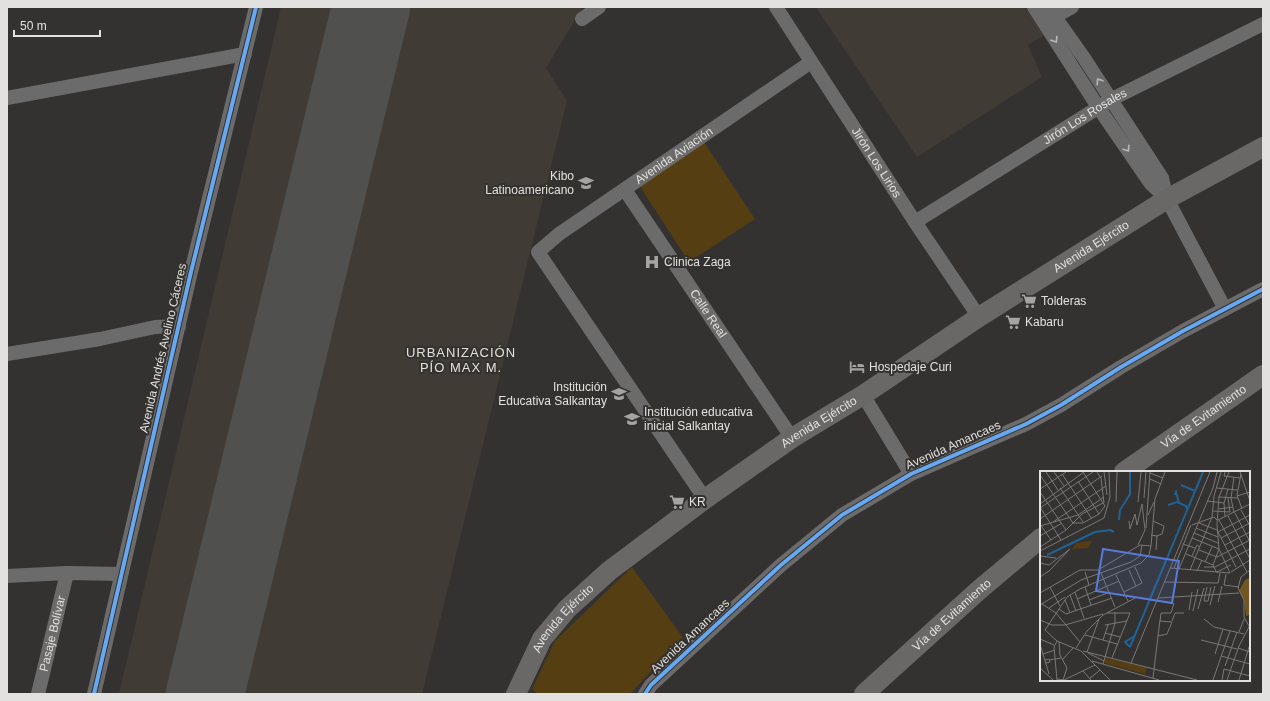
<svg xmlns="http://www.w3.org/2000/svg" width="1270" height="701" font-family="Arial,sans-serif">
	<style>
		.built { fill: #403b34 }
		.green { fill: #563e13 }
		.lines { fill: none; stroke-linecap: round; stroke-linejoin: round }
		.runway { stroke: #50504e; stroke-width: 78 }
		.minor { stroke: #6c6b6b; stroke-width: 14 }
		.highway { stroke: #696867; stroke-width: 20 }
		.cycleway-casing { stroke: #34322f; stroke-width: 6 }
		.cycleway { stroke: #66a8f1; stroke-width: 4 }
		.oneway { stroke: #b9b8b6 }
		.labels { text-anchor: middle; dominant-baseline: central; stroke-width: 4; stroke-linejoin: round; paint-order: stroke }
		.street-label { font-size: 12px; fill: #e2e1df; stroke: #34322f }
		.poi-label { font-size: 12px; fill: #e2e1df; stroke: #34322f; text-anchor: start }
		.neighbourhood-label { font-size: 13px; letter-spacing: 1px; fill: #e2e1df; stroke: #34322f }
		.inset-river { fill: none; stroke: #206293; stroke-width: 2 }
		.inset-road { fill: none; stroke: #797876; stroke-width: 1 }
		.view { fill: #587ada; fill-opacity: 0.15; stroke: #587ada; stroke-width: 2 }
		.inset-edge { fill: none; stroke: #e2e1df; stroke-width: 2 }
	</style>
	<rect width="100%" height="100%" fill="#333230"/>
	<!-- built -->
	<path class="built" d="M281,7h302l-37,61 21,33 -145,593h-303z
		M816,7h210l18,28 -16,10 14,32 -125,80z"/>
	<!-- green -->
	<path class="green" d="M704,142l51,77 -66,43 -50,-77z
		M632,567l52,72 -2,-1 -52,56h-92l-6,-5 23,-48z"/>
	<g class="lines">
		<!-- runway -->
		<path class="runway" d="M205,694l166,-687"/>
		<!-- minor -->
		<g class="minor">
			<path id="s1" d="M776,7l139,215 64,95"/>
			<path d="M1034,7l64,100 53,77 16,15"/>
			<path d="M1048,7l36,51 78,120 5,21 58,110"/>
			<path d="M582,19l17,-12"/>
			<path d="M1046,21l26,-14"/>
			<path d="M7,98l238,-44"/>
			<path id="s2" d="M625,190l167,248"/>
			<path id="s3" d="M915,222l197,-123 151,-75"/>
			<path d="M7,354l93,-15 55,-12 24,-1"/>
			<path d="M863,395l48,79"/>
			<path id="s4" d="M705,499l-167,-247 21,-18 252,-172"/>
			<path d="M7,576l60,-3 54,1"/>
			<path id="s5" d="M38,694l29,-121"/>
			<path d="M94,694l96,-418 66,-269"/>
			<path d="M645,694l6,-9 130,-120 61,-50 69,-41 115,-50 35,-19 60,-38 62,-36 80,-42"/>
		</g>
		<!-- highway -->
		<g class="highway">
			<path id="s6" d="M1124,472l139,-97"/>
			<path id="s7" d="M516,694l26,-55 25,-30 42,-38 96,-72 87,-61 71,-43 116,-78 188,-118 96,-52"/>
			<path id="s8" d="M864,694l115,-104 62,-52"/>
		</g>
		<!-- cycleway casing -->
		<g class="cycleway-casing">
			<path id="cycleway" d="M94,694l96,-418 66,-269
				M645,694l6,-9 130,-120 61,-50 69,-41 115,-50 35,-19 60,-38 62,-36 80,-42"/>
		</g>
		<!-- cycleway -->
		<use href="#cycleway" class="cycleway"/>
	</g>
	<!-- one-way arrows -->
	<defs><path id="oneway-chevron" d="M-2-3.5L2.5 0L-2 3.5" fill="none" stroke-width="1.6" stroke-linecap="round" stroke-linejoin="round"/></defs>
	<g class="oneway">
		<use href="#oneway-chevron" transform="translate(1055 40) rotate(58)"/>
		<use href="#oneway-chevron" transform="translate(1099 81) rotate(-124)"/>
		<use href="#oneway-chevron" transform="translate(1127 149) rotate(56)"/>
	</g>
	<!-- icons -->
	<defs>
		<g id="school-bare" transform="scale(1.2)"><path d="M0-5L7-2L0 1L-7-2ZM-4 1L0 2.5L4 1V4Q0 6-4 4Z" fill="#a5a4a2" stroke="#34322f" stroke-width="2.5" paint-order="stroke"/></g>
		<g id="hospital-bare" transform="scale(1.2)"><path d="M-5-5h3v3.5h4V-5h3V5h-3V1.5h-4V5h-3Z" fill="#a5a4a2" stroke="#34322f" stroke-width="2.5" paint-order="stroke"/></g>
		<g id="supermarket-bare" transform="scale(1.2)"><path d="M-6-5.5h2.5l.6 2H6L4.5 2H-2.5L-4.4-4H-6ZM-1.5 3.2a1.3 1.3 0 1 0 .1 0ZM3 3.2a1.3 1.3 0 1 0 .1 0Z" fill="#a5a4a2" stroke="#34322f" stroke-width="2.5" paint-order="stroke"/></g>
		<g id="hotel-bare" transform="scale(1.2)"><path d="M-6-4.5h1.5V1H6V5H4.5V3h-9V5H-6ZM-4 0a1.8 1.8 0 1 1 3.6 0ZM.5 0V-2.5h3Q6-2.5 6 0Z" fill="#a5a4a2" stroke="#34322f" stroke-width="2.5" paint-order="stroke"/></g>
	</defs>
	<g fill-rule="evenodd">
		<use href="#school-bare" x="586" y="183"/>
		<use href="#hospital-bare" x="652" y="262"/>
		<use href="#supermarket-bare" x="1029" y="301"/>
		<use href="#supermarket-bare" x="1013" y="322"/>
		<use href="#hotel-bare" x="857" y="367"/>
		<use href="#school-bare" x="619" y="394"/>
		<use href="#school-bare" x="632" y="419"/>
		<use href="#supermarket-bare" x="677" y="502"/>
	</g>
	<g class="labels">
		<!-- street labels -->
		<g class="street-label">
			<text stroke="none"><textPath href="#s3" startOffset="200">Jirón Los Rosales</textPath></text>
			<text stroke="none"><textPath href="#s4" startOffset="465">Avenida Aviación</textPath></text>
			<text stroke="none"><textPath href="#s1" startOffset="185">Jirón Los Lirios</textPath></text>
			<text stroke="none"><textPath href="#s7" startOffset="738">Avenida Ejército</textPath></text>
			<text stroke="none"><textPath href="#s2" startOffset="149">Calle Real</textPath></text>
			<text transform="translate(163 348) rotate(-77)">Avenida Andrés Avelino Cáceres</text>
			<text stroke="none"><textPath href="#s6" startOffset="97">Vía de Evitamiento</textPath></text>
			<text stroke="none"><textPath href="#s7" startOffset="414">Avenida Ejército</textPath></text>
			<text transform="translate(953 445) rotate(-24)">Avenida Amancaes</text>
			<text stroke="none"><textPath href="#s8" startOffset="118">Vía de Evitamiento</textPath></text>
			<text stroke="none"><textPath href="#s7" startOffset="90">Avenida Ejército</textPath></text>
			<text stroke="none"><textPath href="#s5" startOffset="62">Pasaje Bolívar</textPath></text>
			<text transform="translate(690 636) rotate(-43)">Avenida Amancaes</text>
		</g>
		<!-- poi labels -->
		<g class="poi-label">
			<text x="574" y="176" text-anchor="end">Kibo<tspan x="574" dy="14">Latinoamericano</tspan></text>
			<text x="664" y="262">Clinica Zaga</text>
			<text x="1041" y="301">Tolderas</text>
			<text x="1025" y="322">Kabaru</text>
			<text x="869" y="367">Hospedaje Curi</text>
			<text x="607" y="387" text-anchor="end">Institución<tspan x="607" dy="14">Educativa Salkantay</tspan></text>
			<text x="644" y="412">Institución educativa<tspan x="644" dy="14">inicial Salkantay</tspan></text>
			<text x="689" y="502">KR</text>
		</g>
		<!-- neighbourhood labels -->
		<g class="neighbourhood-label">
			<text x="461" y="352">URBANIZACIÓN<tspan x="461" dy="15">PÍO MAX M.</tspan></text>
		</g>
	</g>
	<!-- overview -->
	<g transform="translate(1040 471)">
		<rect width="210" height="210" fill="#333230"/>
		<path d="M52,70l-4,7 -16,1 4,-6zM65,187l42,9 -2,7 -41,-11z" fill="#563e13"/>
		<path d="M210,107v37l-4,1 -2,-16 -5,-9 6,-11z" fill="#735520"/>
		<path class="inset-river" d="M141,14l14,6M135,24l1,-3 3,11M128,34l9,-3 9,4 1,3M79,49l1,-10 10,-16v-22M7,84l48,-23 15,-2 4,2M90,176l-5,-5 10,-6M90,176l73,-175"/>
		<path class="inset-road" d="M6,1l12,18M14,1l10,14M57,1l4,6 3,25M64,1l3,23M185,1l-1,4 16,2M189,1l-10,25 -2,27 2,25 11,24M200,1l10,29M110,2l13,5M22,3l30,45M201,3l-4,21 5,14M0,4l33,48h10l16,-9 6,-8 -22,-34M110,8l11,5M38,10l21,33M20,17l23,34M177,17l20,2M0,18l26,-17M0,21l26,38M197,25l13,-4M178,26l20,1M104,27l2,-26M188,27l2,14M167,30l17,2M76,31l1,-30M98,31l3,-30M0,33l44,-32M0,36l21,33M0,37l53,-36M179,38l14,-2M201,39l9,16M173,40l17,1M194,42l-3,-15 3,-21M195,42l15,29M108,44l6,-13M188,45l22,43M185,46l-1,-14 4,-14M0,48l62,-43M178,49l32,-16M179,49l28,52M89,50l1,8 5,-15 2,11 5,-21 3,26 -7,15M113,50l11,5 -2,8 -5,2M13,51l53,-36M159,52l18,7M0,53l11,16M152,54l22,-8 3,3M0,55l38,-11 26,-18M106,57l4,-56M156,57l22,9M154,62l24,10M111,64l6,1 -1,14M0,65l22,-13M152,67l27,11M181,67l29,-15M143,73l12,4M185,74l25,-13M111,75l4,-47 10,-27M0,76l26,-17 16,-16 21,-11M159,79l18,7 33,-17M0,80l64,-33 6,-21 -1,-25M146,83l27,11 4,8M0,85l16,2M152,85l5,-11 3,2M165,91l7,-15M0,92l9,2 21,-16 -21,22 -9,6M173,94l6,-16M164,96h11l35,-18M196,96l-18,-35 32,-17M130,97l60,5M134,97l17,-43M139,98l34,-81 4,-16M89,99l7,16M150,99l22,-53 2,-21 7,-24M157,100l5,-11M45,101l4,13M177,101l14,-7M191,101l19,-12M61,102l14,34M186,103l-2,11 15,2M76,104l12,26M124,111l54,1 2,-10M10,116l10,19M45,116l6,18M167,116l-3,14h4l3,-14M35,121l9,26M84,121l18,-9 -7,-16M0,122l40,-23h18l42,-25 11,1 -2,9 -8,8 -61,26 -13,8 -22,33 12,11 24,10 29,29M30,124l6,16M118,127l81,-5M37,128l42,-18M25,129l5,13M49,129l21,-8M178,131l4,-16M2,133l14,9 24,29M0,134l41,-25 50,-18 9,-6 2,-11M170,134l5,-19M9,137l16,-11M19,138l7,5 46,-16M158,138l6,-21M149,139l3,-18M153,140l5,-22M67,142h23l-18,45M164,148l10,8 30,7M0,149l12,5h13l38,-11M132,150l3,-8h9M65,154l22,-4M209,155l-5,-9v-17l-6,-12 3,-11 9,-7M199,161l5,-13M65,162l15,4M45,164l32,9M118,165l2,-16M0,168l14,6M63,169l5,-15M161,169l36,9M17,170l-3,6 3,33M19,171l1,13 7,13 -4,12M0,173l9,30M36,177l11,-17 16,-16 34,-18M198,177l12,4M43,180l114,29M47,181l12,-33M48,182l16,8M3,183l12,-4M175,183l8,-25M181,185l29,8M23,188l10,-11M5,189l4,-1 1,3 -5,1M9,189l12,-2M52,190l67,19M91,192l79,-191M63,193l12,-41v-11M185,195l12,-34M0,197l13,12M43,200l8,9M113,207l5,-42 9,-2 5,-12 -12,-1 1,-8h10l3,-10M17,208l7,1 31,-15M49,208l11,-9M173,209l17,-49M182,209l2,-11 26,7M187,209l12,-34 11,-21M199,209l11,-36"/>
		<path class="view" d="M63,78l76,12 -7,42 -76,-12z"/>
		<rect width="210" height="210" class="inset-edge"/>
	</g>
	<!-- border -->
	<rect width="1270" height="701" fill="none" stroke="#e2e1df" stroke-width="16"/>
	<!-- scale -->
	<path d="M14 30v6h86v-6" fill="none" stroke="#e2e1df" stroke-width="2"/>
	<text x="20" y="30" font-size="12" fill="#e2e1df" stroke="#34322f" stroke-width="3" paint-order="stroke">50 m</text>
</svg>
